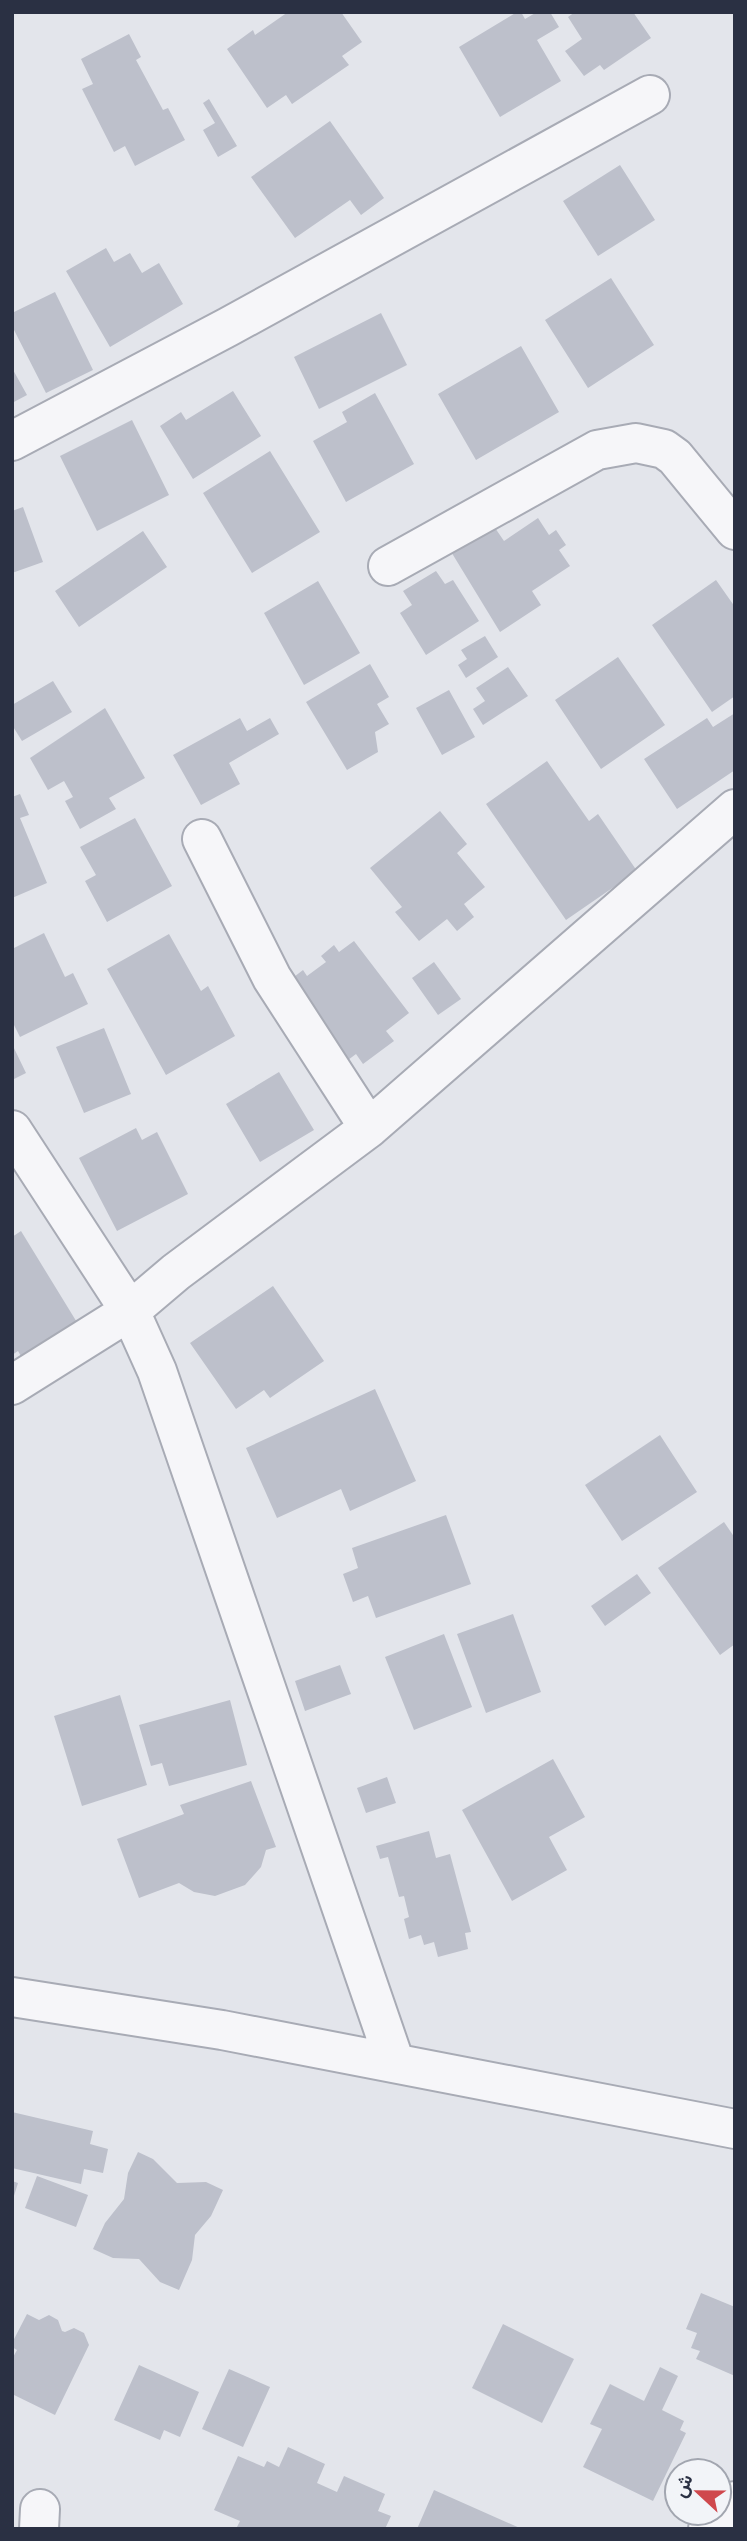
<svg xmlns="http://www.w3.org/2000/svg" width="747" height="2541" font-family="Mulish,Vazirmatn,sans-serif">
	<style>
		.building { fill: #bdc0cb }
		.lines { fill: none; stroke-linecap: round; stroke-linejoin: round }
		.minor-casing { stroke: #a8abb5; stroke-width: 42 }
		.minor { stroke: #f6f6f9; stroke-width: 38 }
	</style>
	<rect width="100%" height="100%" fill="#e3e5eb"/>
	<!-- building -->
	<path class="building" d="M288,12h53l21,30 -20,14 7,9 -57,39 -6,-9 -19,13 -40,-59 26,-19 2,5z
		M517,12h4l4,7 12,-7h13l9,15 -22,13 24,41 -61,36 -41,-70z
		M575,12h58l18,26 -47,32 -4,-5 -16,11 -19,-25 17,-12 -14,-22z
		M129,34l12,23 -5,3 27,50 5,-2 17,32 -50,26 -10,-20 -11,6 -32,-63 11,-5 -12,-25z
		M209,99l28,47 -19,11 -15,-27 12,-7 -12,-20z
		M330,121l54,77 -23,17 -11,-15 -55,38 -44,-61z
		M620,165l35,55 -57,36 -35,-55z
		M106,248l8,14 16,-9 12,20 17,-10 24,41 -73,43 -44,-76z
		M611,278l43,67 -66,43 -43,-68z
		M55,292l38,78 -47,23 -34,-67v-13z
		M381,313l26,52 -88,44 -25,-52z
		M521,346l38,66 -83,48 -38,-66z
		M12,368l15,27 -15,8z
		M233,391l28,45 -68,43 -33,-53 21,-14 5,8z
		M375,393l39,71 -68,38 -33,-61 34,-19 -5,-10z
		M132,420l37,75 -72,36 -37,-75z
		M270,451l50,81 -68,41 -49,-80z
		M23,507l20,55 -31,11v-62z
		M538,518l11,17 7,-5 10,15 -7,5 11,16 -38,25 9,14 -41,27 -50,-82 41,-28 13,19z
		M143,531l24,36 -88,60 -24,-36z
		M436,571l9,13 8,-4 26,41 -53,34 -26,-42 12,-8 -9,-14z
		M716,580l19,27v89l-23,16 -60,-87z
		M318,581l42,72 -56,32 -40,-72z
		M485,636l13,21 -32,21 -8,-13 9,-6 -6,-9z
		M618,657l47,68 -64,44 -46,-69z
		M370,664l19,33 -12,7 12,20 -14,8 3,20 -31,18 -41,-68z
		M508,667l20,29 -45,29 -10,-16 12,-8 -9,-13z
		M53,681l19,31 -50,29 -10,-16v-20z
		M449,690l26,47 -33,18 -26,-47z
		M105,708l40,70 -36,20 7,11 -36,20 -15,-28 8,-4 -9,-16 -16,9 -18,-32z
		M735,713v57l-58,39 -33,-50 63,-41 6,9z
		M240,718l7,13 23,-13 9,16 -50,29 11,21 -39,21 -28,-50z
		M547,761l42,60 9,-7 39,57 -71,49 -80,-116z
		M20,794l9,21 -9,3 27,65 -35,15v-101z
		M440,811l27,33 -10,9 28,34 -21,17 10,13 -17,14 -10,-12 -28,22 -24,-29 7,-5 -32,-39z
		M135,818l37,68 -65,36 -22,-41 11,-6 -16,-28z
		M44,933l21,44 8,-4 15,31 -68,33 -8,-16v-72z
		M169,934l32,57 7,-5 27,50 -69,39 -59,-106z
		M354,941l55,72 -23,18 8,10 -31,23 -7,-10 -20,15 -46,-89 13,-10 4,6 19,-14 -5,-6 13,-11 5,7z
		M434,962l27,37 -23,16 -26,-37z
		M104,1028l27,66 -47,19 -28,-66z
		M12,1044l14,29 -14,7z
		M279,1072l35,58 -54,32 -34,-58z
		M136,1128l6,12 15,-8 31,62 -71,37 -38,-73z
		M21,1231l57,93 -56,34 -4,-7 -6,4v-118z
		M273,1286l51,75 -54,37 -6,-8 -28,19 -46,-66z
		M375,1389l41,92 -66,30 -9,-22 -64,29 -31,-70z
		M660,1435l37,57 -75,49 -37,-56z
		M446,1515l25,69 -95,34 -8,-22 -15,6 -10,-28 15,-6 -6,-20z
		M724,1522l11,16v106l-15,11 -62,-87z
		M637,1574l14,19 -46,33 -14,-20z
		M513,1614l28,78 -55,21 -29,-79z
		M444,1634l28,73 -58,23 -29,-73z
		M340,1665l11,29 -46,17 -10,-30z
		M120,1695l27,90 -65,21 -28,-90z
		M230,1700l17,65 -78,21 -7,-23 -11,3 -12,-41z
		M553,1759l32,58 -36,20 18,33 -55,31 -50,-91z
		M387,1777l9,26 -30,10 -9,-25z
		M251,1781l25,66 -10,3 -5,17 -16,18 -30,11 -21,-4 -15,-9 -40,15 -22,-59 67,-25 -4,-9z
		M429,1831l7,27 14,-4 21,78 -6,1 3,16 -30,8 -4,-15 -10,3 -3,-10 -12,4 -5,-20 5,-2 -5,-21 -5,1 -11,-40 -8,2 -4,-13z
		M12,2112l81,19 -3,13 18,5 -5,24 -19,-4 -3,15 -69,-16z
		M138,2152l15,7 24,24 29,-1 17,8 -12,26 -16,19 -3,25 -13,30 -19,-8 -21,-23 -26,-1 -20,-9 12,-26 19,-24 4,-26z
		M37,2176l51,19 -12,32 -51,-19z
		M12,2181l6,2 -5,16h-1z
		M701,2293l34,14v69l-39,-17 4,-8 -9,-3 6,-15 -11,-4z
		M27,2314l12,6 10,-5 9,5 4,11 3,1 9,-4 10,5 5,12 -34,70 -43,-21v-35l5,-9 -5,-3v-4z
		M503,2324l71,35 -32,64 -70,-35z
		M139,2365l60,27 -19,45 -16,-7 -4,10 -46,-20z
		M660,2367l18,9 -16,34 22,11 -4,9 6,3 -33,68 -70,-34 19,-38 -12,-5 20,-40 34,17z
		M229,2369l41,18 -27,60 -41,-18z
		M288,2447l37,17 -8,19 20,9 7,-16 41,18 -7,17 13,5 -6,13h-149l4,-8 -26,-11 24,-54 26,11 3,-6 12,6z
		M434,2490l88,39h-105z"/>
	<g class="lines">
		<!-- minor casing -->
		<g class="minor-casing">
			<path id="minor" d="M12,441l216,-114 422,-232
				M388,566l209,-116 39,-7 28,6 11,8 60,73
				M202,839l70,139 97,150
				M12,1130l118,181 27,60 238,692
				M12,1385l118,-74 46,-39 193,-144 366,-319
				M12,1997l210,33 513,99
				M39,2529l1,-20
				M708,2529l27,-28"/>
		</g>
		<!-- minor -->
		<use href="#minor" class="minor"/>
	</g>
	<!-- border -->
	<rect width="747" height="2541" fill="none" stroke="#2a3043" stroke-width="28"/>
	<!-- north arrow -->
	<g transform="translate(698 2492) rotate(292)"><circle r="33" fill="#f2f4f8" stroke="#a2a6b0" stroke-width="2"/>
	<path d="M0-5L12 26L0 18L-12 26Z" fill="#cf484d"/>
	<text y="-10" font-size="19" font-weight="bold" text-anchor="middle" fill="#2a3043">ش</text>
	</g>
</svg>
